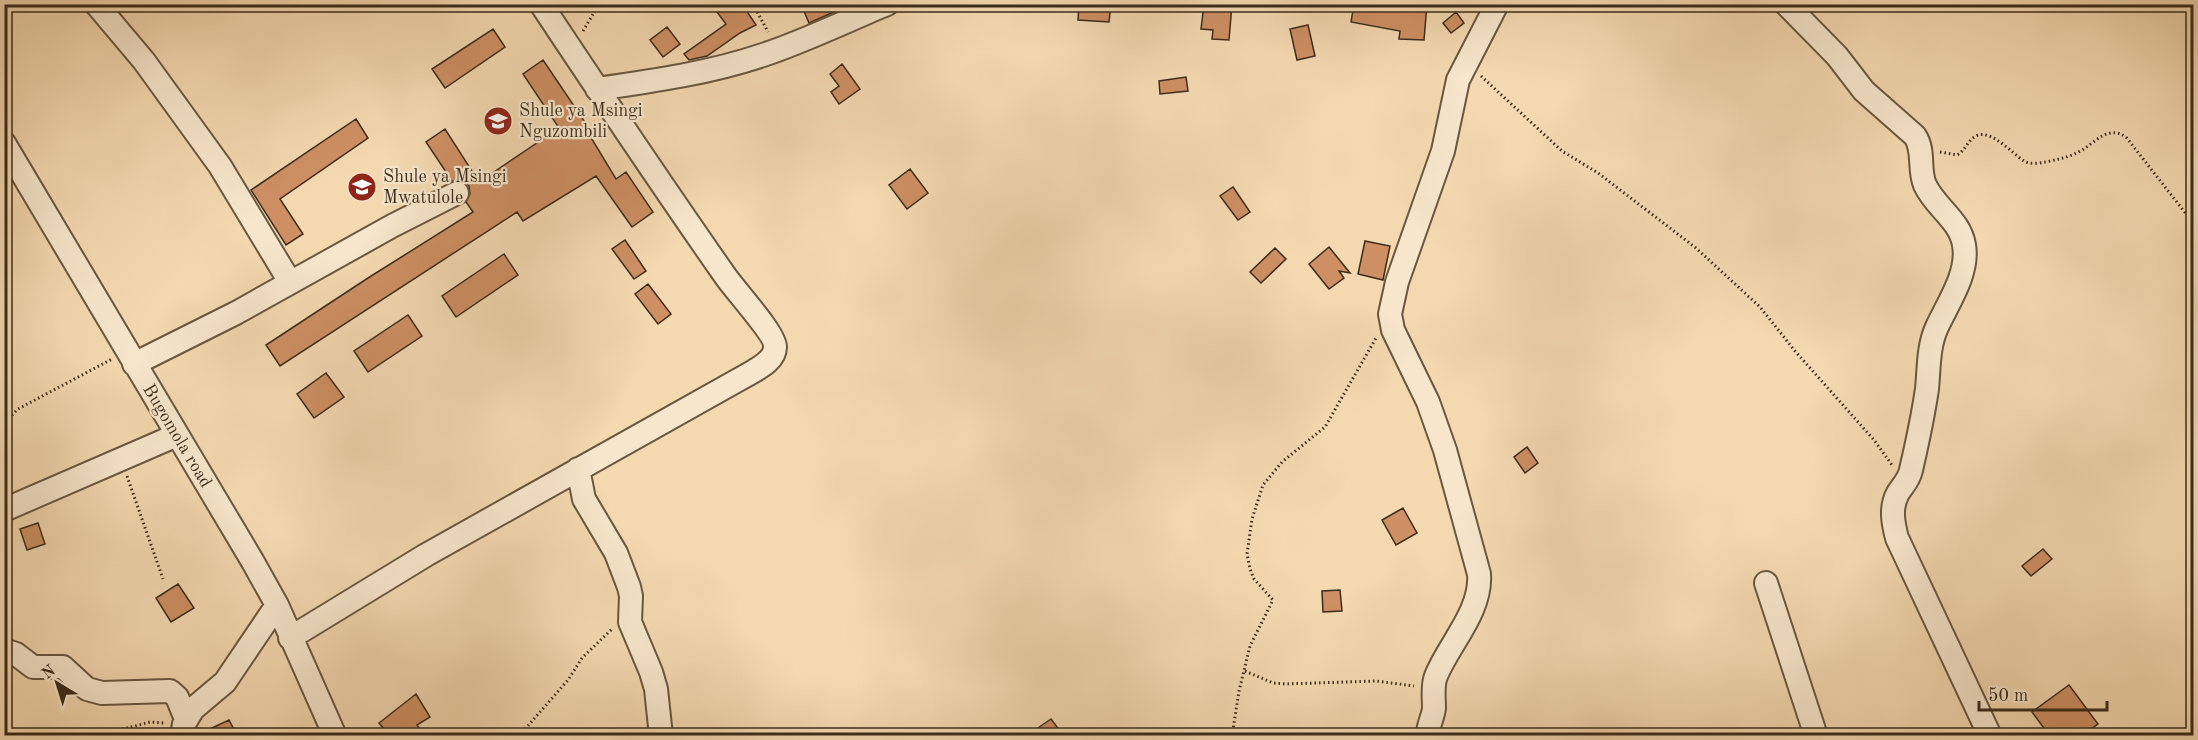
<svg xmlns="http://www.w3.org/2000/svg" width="2198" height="740" font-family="'Old Standard TT',serif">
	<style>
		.building { fill: #cd8f63; stroke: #3b2c1a; stroke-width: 1.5 }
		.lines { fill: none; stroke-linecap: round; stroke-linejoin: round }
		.minor-casing { stroke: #695740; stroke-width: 26 }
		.path { stroke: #3b2c1a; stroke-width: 3; stroke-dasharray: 1.5 3; stroke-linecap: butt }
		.minor { stroke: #f7e6cc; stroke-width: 22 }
		.labels { text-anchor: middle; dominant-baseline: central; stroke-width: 4.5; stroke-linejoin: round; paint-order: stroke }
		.poi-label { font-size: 18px; fill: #3b2c1a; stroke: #f7e6cc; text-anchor: start }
		.street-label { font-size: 18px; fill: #3b2c1a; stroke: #f7e6cc }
	</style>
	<rect width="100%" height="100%" fill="#f3d8b0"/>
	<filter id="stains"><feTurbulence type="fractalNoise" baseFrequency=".00333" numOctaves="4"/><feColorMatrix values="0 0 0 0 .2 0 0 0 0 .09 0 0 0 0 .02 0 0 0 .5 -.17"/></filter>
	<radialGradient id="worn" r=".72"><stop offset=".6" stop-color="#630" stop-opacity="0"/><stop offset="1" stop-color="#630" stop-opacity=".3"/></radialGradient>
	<!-- building -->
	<path class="building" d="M711,4h31l14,21 -16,8 -33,23 -18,4 -5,-6 42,-30z
		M801,4h51l-43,19z
		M1079,4h32l-2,18 -31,-2z
		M1204,4h28l-3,36 -17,-1 1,-9 -12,-1z
		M1354,4h73l-3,36 -25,-1 1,-8 -49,-9z
		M1456,12l8,11 -13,10 -8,-10z
		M1308,25l7,31 -18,4 -7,-31z
		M667,27l13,17 -17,13 -13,-17z
		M493,29l12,18 -60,41 -13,-19z
		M543,60l50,74 -3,2 26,43 10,-7 27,40 -21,15 -36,-51 -73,45 -6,-9 -237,154 -14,-21 102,-67 105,-66 -7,-10 4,-8 -1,-8 -5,-5h-12l-26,-39 19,-13 34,53 80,-54 -36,-54z
		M842,64l18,25 -21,15 -8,-12 8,-6 -9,-12z
		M1186,77l2,14 -28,3 -1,-13z
		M356,119l12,19 -88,61 23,35 -17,11 -35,-55z
		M910,169l18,24 -21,16 -18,-24z
		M1233,187l17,25 -12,8 -18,-24z
		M625,240l21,31 -12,8 -22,-30z
		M1365,241l25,5 -7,34 -25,-6z
		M1329,247l21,26 -11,-2 5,7 -15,11 -20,-25z
		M1275,248l11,11 -25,24 -11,-11z
		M504,254l14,21 -62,42 -14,-21z
		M648,284l23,30 -13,10 -23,-30z
		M408,315l14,21 -54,36 -14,-21z
		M326,373l18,24 -30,21 -17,-24z
		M1527,447l11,16 -13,10 -11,-16z
		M1403,508l14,25 -21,12 -14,-25z
		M38,523l7,21 -18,6 -7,-21z
		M2043,549l9,10 -21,17 -9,-10z
		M178,584l16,24 -23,14 -15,-24z
		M1340,590l2,21 -19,1 -1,-21z
		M2069,685l29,39 -16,11h-33l-17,-23z
		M416,694l14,23 -13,8 8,10h-36l-10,-12z
		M1051,719l12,16h-35z
		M229,720l8,15h-40z"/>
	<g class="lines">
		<!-- minor casing -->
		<g class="minor-casing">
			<path id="minor" d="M96,4l48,57 76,105 70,116
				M1786,4l51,52 27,35 51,45c10,15 3,33 10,49 10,22 35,35 39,60 5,28 -16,58 -27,82 -9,19 -8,42 -10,62 -4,27 -10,55 -16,81 -2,10 -8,15 -13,23 -8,14 -5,30 -1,45l93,198
				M597,89c56,-8 113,-16 166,-34 42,-14 83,-34 124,-51
				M4,143l249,419 24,43 58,131
				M134,364l102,-51 156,-87 65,-33
				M578,469l6,30 32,54 13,34 2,9 -1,26 21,50 5,17 5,47
				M4,510l173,-75
				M1766,583l50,153
				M290,638l136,-83 321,-180c10,-6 28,-14 28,-28 1,-12 -40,-57 -49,-70 -63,-90 -124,-181 -185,-273
				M4,650l12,4 17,13h30l24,22 15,4 68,-2 7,6 9,22
				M182,736l2,-12 9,-15 32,-27 52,-77
				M1428,736c-1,-9 5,-18 6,-28 0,-10 -2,-22 2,-32 13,-32 46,-65 43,-102l-34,-124 -17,-48 -35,-72 -3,-16 7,-32 46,-131 15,-71 39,-76"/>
		</g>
		<!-- path -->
		<path class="path" d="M753,4l15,28
			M1720,4l49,5
			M583,31l16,-27
			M1481,76l81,75 36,22 98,75 64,59 35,44 79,89 18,25
			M1940,152l17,3c8,-4 11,-15 19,-19 14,-8 37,18 48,25 6,4 15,2 22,1 13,-3 25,-5 36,-12 15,-9 26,-25 44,-13l68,87
			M4,419l5,-1 9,-9 94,-50
			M127,476l36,103
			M1245,671l28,12 12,1 91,-3 38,5
			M96,736l54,-14 15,1
			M519,736l49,-56 14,-22 30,-29
			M1232,736l7,-45 11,-45 23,-46 -19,-21 -4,-10 -3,-15 5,-35 11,-34 19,-23 43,-35 51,-89"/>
		<!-- minor -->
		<use href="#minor" class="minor"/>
	</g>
	<!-- icons -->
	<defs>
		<g id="school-disc" transform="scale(1.5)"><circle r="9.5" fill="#8f2418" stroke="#f7e6cc"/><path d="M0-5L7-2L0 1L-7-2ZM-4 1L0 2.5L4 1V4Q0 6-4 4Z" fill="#fff"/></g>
	</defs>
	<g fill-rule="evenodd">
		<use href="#school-disc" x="498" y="121"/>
		<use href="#school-disc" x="362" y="187"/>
	</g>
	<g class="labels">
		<!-- poi labels -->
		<g class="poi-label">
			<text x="519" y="111">Shule ya Msingi<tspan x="519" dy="21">Nguzombili</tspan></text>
			<text x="383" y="177">Shule ya Msingi<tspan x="383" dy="21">Mwatulole</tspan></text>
		</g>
		<!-- street labels -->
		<g class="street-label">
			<text transform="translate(177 436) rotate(59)">Bugomola road</text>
		</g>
	</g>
	<!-- margin -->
	<rect width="2198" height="740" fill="none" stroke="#f3d8b0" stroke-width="24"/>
	<rect x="6" y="6" width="2186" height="728" fill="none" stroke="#3b2c1a" stroke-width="3"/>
	<rect x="12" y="12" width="2174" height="716" fill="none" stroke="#3b2c1a" stroke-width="1.5"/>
	<!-- north arrow -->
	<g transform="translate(57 683) rotate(322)" stroke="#f7e6cc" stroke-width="4.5" paint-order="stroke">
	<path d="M0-4.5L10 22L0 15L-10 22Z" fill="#3b2c1a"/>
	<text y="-9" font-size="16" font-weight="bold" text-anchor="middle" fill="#3b2c1a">N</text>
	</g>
	<!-- scale -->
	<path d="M1979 701v9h128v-9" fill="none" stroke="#3b2c1a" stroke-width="3"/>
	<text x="1988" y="701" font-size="18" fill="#3b2c1a" stroke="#f7e6cc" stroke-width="4.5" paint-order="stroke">50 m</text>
	<rect width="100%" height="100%" filter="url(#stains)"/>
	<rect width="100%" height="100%" fill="url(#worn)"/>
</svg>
